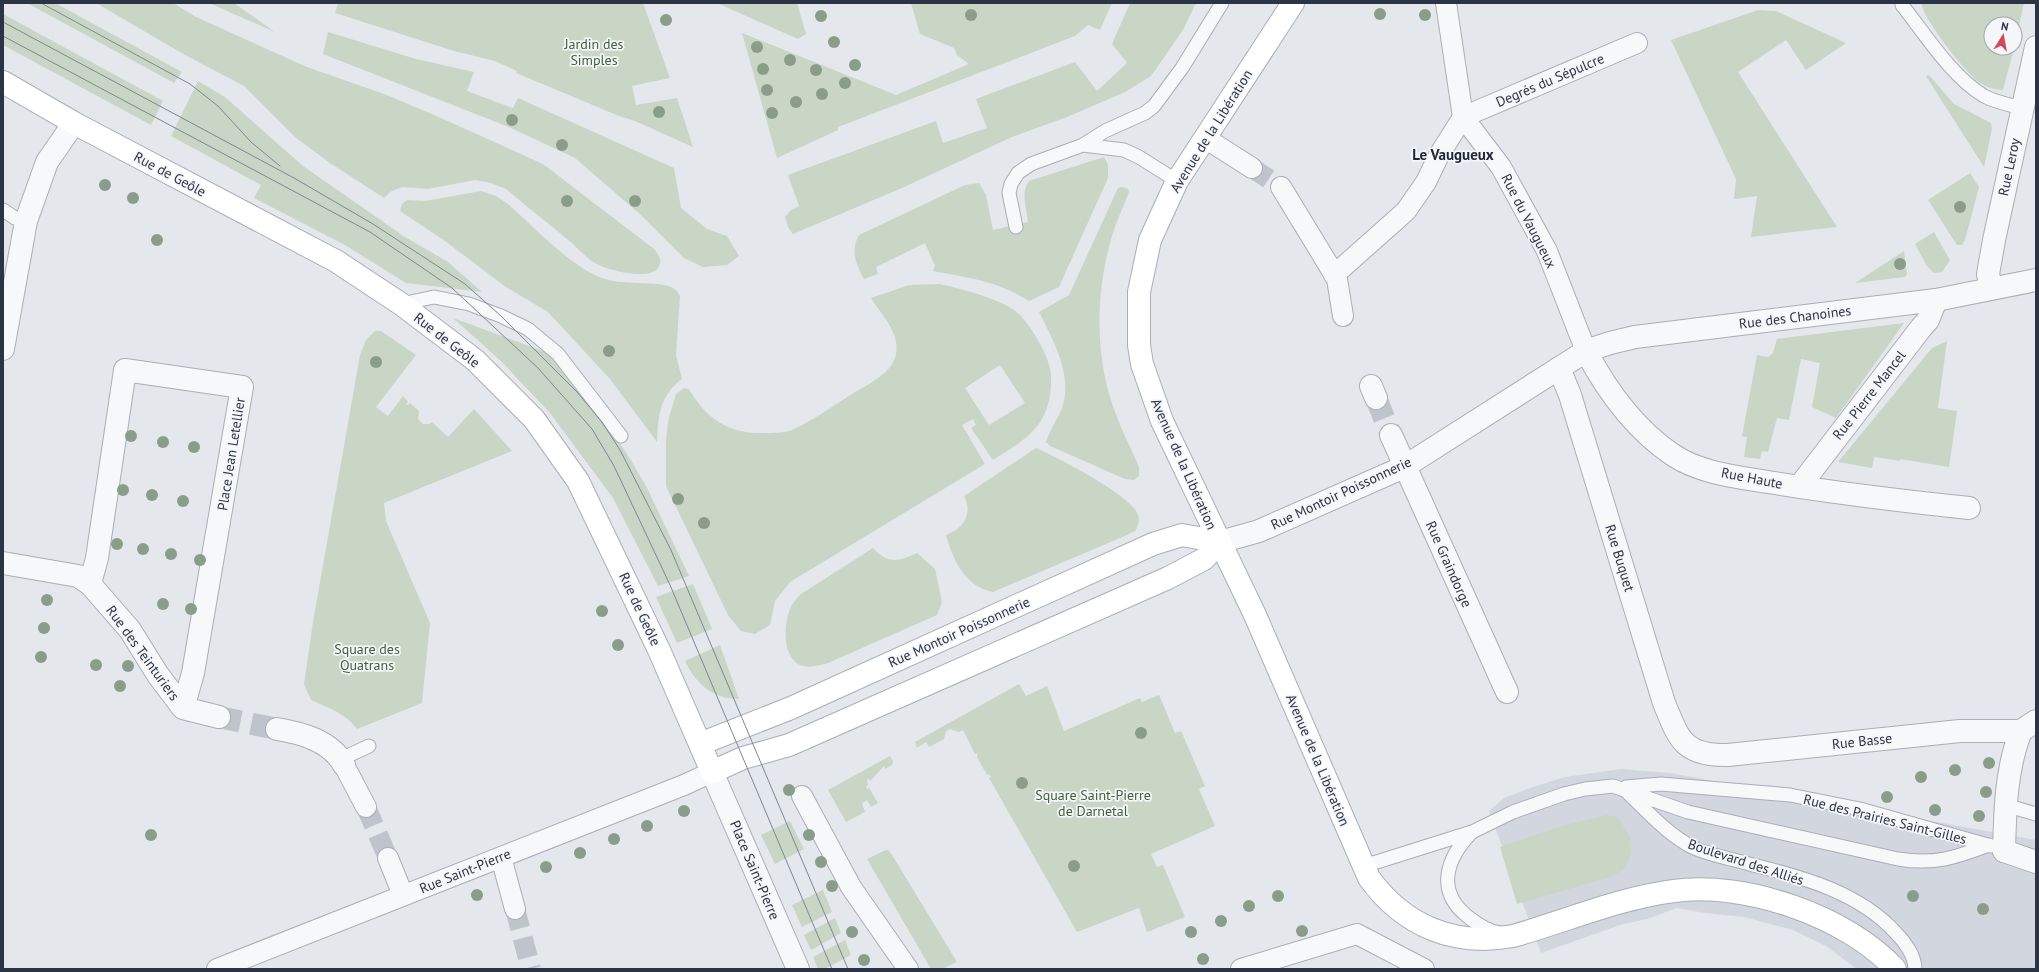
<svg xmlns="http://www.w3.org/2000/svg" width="2039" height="972" font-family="'PT Sans',sans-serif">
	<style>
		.built { fill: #d2d6de }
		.green { fill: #c9d6c5; fill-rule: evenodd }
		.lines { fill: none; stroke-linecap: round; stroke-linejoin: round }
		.pedestrian-tunnel { stroke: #bfc3cb; stroke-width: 20; stroke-dasharray: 20 10; stroke-linecap: butt }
		.minor-tunnel { stroke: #bfc3cb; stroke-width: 22; stroke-dasharray: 22 11; stroke-linecap: butt }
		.service-casing { stroke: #a9aeb7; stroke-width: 15 }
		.pedestrian-casing { stroke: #a9aeb7; stroke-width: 22 }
		.minor-casing { stroke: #a9aeb7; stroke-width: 24 }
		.tertiary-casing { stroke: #a9aeb7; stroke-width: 24 }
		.secondary-casing { stroke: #a9aeb7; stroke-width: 24 }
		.service { stroke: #f7f8fa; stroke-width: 13 }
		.pedestrian { stroke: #f7f8fa; stroke-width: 20 }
		.minor { stroke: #f7f8fa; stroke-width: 22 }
		.tertiary { stroke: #f7f8fa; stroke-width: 22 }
		.secondary { stroke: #fff; stroke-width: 22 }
		.tram { stroke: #7d8696; stroke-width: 1 }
		.tree { fill: #899d89 }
		.labels { text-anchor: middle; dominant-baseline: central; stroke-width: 3.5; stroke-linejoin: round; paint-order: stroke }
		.park-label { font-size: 14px; fill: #3f6138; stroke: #f4f6f9 }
		.street-label { font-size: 14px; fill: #2b3445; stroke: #f4f6f9 }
		.neighbourhood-label { font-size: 15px; font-weight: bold; fill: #1d2536; stroke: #f4f6f9 }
	</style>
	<rect width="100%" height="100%" fill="#e4e7ec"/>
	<!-- built -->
	<path class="built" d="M1621,769l49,4 366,67v129h-179l-31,-23 -33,-16 -49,-13 -39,-4 -28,-5 -30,11 -24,5 -82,29 -52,-142 15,-13 29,-11 32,-10z"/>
	<!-- green -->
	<path class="green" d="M27,3h28l127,69 -8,11z
		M96,3h77l23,14 111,50 80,28 54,23 102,46 111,85c5,6 9,12 4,19 -9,13 -52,2 -63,-5 -10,-6 -19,-17 -28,-24 -20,-17 -41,-33 -61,-50l-15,-6 -16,-3 -47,9 -26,-2 -12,5 -6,6 -54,-35 -35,-26 -51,-51 -59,-31z
		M209,3h25l41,29z
		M338,3h305l27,75 -38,8 4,19 41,-7 16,49 -58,-26 -16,-5 -103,-43 1,-2 -22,-10 -41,-10 -119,-38z
		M717,3h80l9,31 -8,5z
		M911,3h201l-12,27 -12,-5 -13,11 -237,91v3l-61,28 -35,-125 154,62 73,-31 -12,-9 -3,-7 -34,-14z
		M1130,3h66l-13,27 -32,46 -26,16 -58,25 -55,20 -110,51 -109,46 -5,-7 -3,-10 5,-6 9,-5 -11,-31 148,-54 7,22 44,-15 -11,-29 99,-37 22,29 30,-28 -15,-19z
		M1921,3h103l-9,41v-20h-24v24h23l-11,42c-9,0 -21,-4 -28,-11 -14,-13 -51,-59 -54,-76z
		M1758,10l18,1 70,32 -40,27 -20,-30 -48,32 99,155 -86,10 6,-41 -23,3 2,-20 -65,-139z
		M3,14l160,87 -12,24 -148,-80z
		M328,32l88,27 58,13 -7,19 46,17 5,-10 156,70 7,40 26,21 20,7 12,20 -12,9 -24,2 -19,-9 -42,-42 -67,-58 -64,-30 -188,-74z
		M1929,75l25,29 37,19 1,6 -8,38 -58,-91z
		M198,81l27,16 78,69 102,71 43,25 34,30 -76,-9 -61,-38 -91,-47 7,-13 -90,-49z
		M1104,157l4,8v13l-49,109 -30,14c-32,-20 -59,-23 -96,-30l2,-5 -10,-23 -49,24 2,7 -14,5c-8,-15 -14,-28 -5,-44l106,-50 14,-2 7,12 7,35 35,-8c-1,-14 -8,-29 1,-41z
		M1970,173l9,14 -14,53 -3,5h-5l-29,-45z
		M1122,187l6,2 1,3c-6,16 -14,32 -18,48 -15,51 -16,113 1,163 7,22 18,43 27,64v9l-5,4 -9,-1 -75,-33 -4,-4c4,-13 13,-24 17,-37 9,-32 -10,-65 -24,-93l30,-17 49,-107z
		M481,191l15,5 12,8c25,22 66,66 97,75 18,6 53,2 66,8 5,2 7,5 9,9l-4,59 6,24c-22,16 -24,37 -25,63l-47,-63 -62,-67 -42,-25 -61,-46 -45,-30 2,-7 5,-4 18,1z
		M1934,232l16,28 -8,12 -8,1 -7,-7 -12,-22z
		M1904,251l3,23 -2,3 -50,6z
		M939,284c20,4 58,14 75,26 14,10 33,42 36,59 3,15 0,37 -8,50 -11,19 -32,30 -49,41l-22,-32 5,-3 -3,-6 -11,6 23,39 -195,118 -15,19 -5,24 -15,9 -14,-3 -13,-16 -62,-129v-44l2,-21 8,-27 8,-6 5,1c18,31 40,45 76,44 9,0 19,0 27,-3 17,-7 44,-26 60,-36 15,-9 41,-21 44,-40 4,-21 -14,-39 -25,-56l38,-13zM1000,365l25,38 -36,22 -24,-37z
		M453,318l95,35 21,22 43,56 20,31 15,26 42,88 -31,10 -45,-88 -63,-85 -48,-51z
		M1904,323l-68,95 -24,-11 8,-44 -19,-4 -12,61 -12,-2 -9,34 -6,-1 -2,8 -16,-2 3,-20 -5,-1 15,-81 11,2 5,-4 4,-14z
		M375,331h6l35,24 -40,52 12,9 15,-20 5,6 -2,2 2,1 2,-2 9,8 -1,8 5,5h6l3,-2 16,15 26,-28 38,42 -128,52 2,18 44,102 -8,80 -65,26c-12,-16 -28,-21 -46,-29l-7,-16 9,-62 47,-267 6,-15z
		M1947,341l-9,67 19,3 -8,56 -48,-8 -1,2 -26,-4 -2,11 -34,-6 94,-114z
		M1036,448c20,9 96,47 102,67 2,5 0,10 -2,15l-9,5 -134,57c-28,-5 -40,-32 -47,-57 18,-6 27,-22 18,-39z
		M873,548c15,16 25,14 44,5l18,16 7,33 -5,13 -109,48c-10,3 -21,6 -30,1 -16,-10 -14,-40 -8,-55 2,-6 6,-10 11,-15z
		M693,584l19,45 -35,14 -21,-46z
		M720,645l19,54c-26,0 -43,-15 -54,-38z
		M1019,684l7,12 21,-10 17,45 76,-33 2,4 17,-7 16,38 6,-2 24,55 -6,3 16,37 -64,28 6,13 6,-2 22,52 -38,15 -8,-24 -62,24 -88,-154 2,-1 -2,-3 -2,1 -10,-18 1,-4 -3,1 -12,-24 -4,2 -9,-3 -4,2 -2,8 -15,8 -3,-5 -9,6 -2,-6z
		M890,756l3,5 -1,4 -7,4 -1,-3 -14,15 -1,-2 -2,1 1,5 -2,2 1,2 2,-1 9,15 -7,4 -4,-7 -5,3 3,9 -19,10 -18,-32z
		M1607,815l9,2 3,2 11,17 1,19 -8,15 -16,8 -90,26 -17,-57 62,-21z
		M790,821l14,28 -29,15 -14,-29z
		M886,850h2l4,5 65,107 -15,7h-11l-64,-110z
		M823,890l9,22 -30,15 -10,-22z
		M835,918l6,15 -30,17 -7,-15z
		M845,940l6,15 -26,14h-7l-5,-12z"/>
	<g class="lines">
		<!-- pedestrian-tunnel -->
		<path class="pedestrian-tunnel" d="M1252,168l29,19
			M366,807l22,51
			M515,909l16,60"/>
		<!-- minor-tunnel -->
		<path class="minor-tunnel" d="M1376,398l15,37
			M219,717l58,12"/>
		<!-- service casing -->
		<g class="service-casing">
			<path id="service" d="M1902,5c23,29 50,72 82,91 11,6 26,9 38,12
				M1083,145l41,5 15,7 38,24
				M3,210l12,8 11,3
				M1016,227l-7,-34 2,-9 7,-11 13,-9 52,-19 22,-14 40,-18 9,-7 28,-38 40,-65
				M401,304l33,-7 35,7 32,12 27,13 30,25 63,82
				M341,759l28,-13
				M1626,787l35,-3 129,11 70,14 131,37
				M1627,792c20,19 40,42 65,55 19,9 41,12 61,18 50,12 107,28 143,68 9,9 19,23 19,36
				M2005,805l31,9
				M1471,833c-25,26 -35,58 -4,83 10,8 20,15 33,17
				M1364,866l108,-34 41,-20 51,-18 21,-5 28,-3 75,26 210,47c37,6 56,-1 91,-14"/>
		</g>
		<!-- pedestrian casing -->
		<g class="pedestrian-casing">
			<path id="pedestrian" d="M1446,3l17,114 38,50 46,84 39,100
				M1463,117l174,-74
				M1205,138l47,30
				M1281,187l56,92 6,37
				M1334,275l72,-64 20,-29 13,-27 24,-38
				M344,765l22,42
				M802,796l49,91 57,82
				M501,857l14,52
				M388,858l15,37
				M217,969l467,-184 28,-13
				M1241,969l116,-35 67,35"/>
		</g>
		<!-- minor casing -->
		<g class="minor-casing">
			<path id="minor" d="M1991,287l-3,-13 6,-34 42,-193
				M3,349l23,-128 21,-59 27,-39
				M1586,351c21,40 50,79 87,104 27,18 64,22 95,27 67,11 134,19 201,26
				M1559,368l11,27 94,308c15,36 19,53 64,52l232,-24h61l15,-10
				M1371,386l5,12
				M1391,435l116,257
				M1799,487l122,-159 7,-8 8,-20
				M3,563l75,13 12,8 40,46 28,45 25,33 36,9
				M90,584l7,-26 28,-188 117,17 -49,286 -10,35
				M277,729c25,4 54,12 67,36
				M2004,851c1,-40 2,-83 17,-120"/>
		</g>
		<!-- tertiary casing -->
		<g class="tertiary-casing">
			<path id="tertiary" d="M1220,542l39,-11 145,-64 182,-116 24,-8 25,-6 301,-37 100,-20
				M712,772l86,197
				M2004,851l32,11"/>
		</g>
		<!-- secondary casing -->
		<g class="secondary-casing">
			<path id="secondary" d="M1293,3l-116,178 -27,59 -11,52v53l3,19 20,57 93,194 114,263c35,48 85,69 144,58 53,-15 106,-38 161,-45 70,-10 173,25 221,78
				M3,82l71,41 262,138 65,43 74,56 59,59 44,62 81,169 53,122 31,-14 46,-13 379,-167 36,-19 16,-17
				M700,744l91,-36 362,-164 29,-9 38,7"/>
		</g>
		<!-- service -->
		<use href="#service" class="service"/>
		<!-- pedestrian -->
		<use href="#pedestrian" class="pedestrian"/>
		<!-- minor -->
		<use href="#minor" class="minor"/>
		<!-- tertiary -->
		<use href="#tertiary" class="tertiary"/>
		<!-- secondary -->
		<use href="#secondary" class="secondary"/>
		<!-- tram -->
		<path class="tram" d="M41,3l149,81 28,22 33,36 29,24
			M3,22l291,156 79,46 92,60 36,32 76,76 25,30 18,28 51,100 177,419
			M3,36l367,196 82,56 86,80 54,61 22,37 56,119 162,384
			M1342,969h3"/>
	</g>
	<!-- trees -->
	<g class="tree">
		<circle cx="1380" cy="14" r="6"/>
		<circle cx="971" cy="15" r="6"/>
		<circle cx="1425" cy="15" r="6"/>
		<circle cx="821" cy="16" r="6"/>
		<circle cx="666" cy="20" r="6"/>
		<circle cx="834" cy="42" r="6"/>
		<circle cx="757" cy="47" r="6"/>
		<circle cx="790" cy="60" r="6"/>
		<circle cx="855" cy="65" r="6"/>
		<circle cx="763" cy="69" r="6"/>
		<circle cx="816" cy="70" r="6"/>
		<circle cx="845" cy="83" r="6"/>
		<circle cx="767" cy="90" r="6"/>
		<circle cx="822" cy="94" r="6"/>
		<circle cx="796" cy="102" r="6"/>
		<circle cx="659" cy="112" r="6"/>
		<circle cx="772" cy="113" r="6"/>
		<circle cx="512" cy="120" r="6"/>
		<circle cx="562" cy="145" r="6"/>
		<circle cx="105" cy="185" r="6"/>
		<circle cx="133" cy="198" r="6"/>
		<circle cx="567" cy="201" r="6"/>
		<circle cx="635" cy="201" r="6"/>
		<circle cx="1960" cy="207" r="6"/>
		<circle cx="157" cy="240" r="6"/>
		<circle cx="1900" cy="264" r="6"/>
		<circle cx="609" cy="351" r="6"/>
		<circle cx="376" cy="362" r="6"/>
		<circle cx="131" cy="436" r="6"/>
		<circle cx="163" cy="442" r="6"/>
		<circle cx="194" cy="447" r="6"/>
		<circle cx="123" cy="490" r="6"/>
		<circle cx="152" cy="495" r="6"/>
		<circle cx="678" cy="499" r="6"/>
		<circle cx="183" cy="501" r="6"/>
		<circle cx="704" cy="523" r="6"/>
		<circle cx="117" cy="544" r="6"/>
		<circle cx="143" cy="549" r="6"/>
		<circle cx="171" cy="554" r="6"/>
		<circle cx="200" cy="560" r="6"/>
		<circle cx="47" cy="600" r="6"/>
		<circle cx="163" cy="604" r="6"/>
		<circle cx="191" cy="609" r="6"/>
		<circle cx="602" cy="611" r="6"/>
		<circle cx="44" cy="628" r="6"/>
		<circle cx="618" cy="645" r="6"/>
		<circle cx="41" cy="657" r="6"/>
		<circle cx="96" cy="665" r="6"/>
		<circle cx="128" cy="666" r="6"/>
		<circle cx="120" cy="686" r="6"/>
		<circle cx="1141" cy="733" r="6"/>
		<circle cx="1989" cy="763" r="6"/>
		<circle cx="1955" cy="770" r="6"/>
		<circle cx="1921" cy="777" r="6"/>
		<circle cx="1022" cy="783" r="6"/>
		<circle cx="789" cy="790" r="6"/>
		<circle cx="1986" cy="792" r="6"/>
		<circle cx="1887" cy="797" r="6"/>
		<circle cx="1935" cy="810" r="6"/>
		<circle cx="684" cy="811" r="6"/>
		<circle cx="1979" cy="816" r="6"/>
		<circle cx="647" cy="826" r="6"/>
		<circle cx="151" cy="835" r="6"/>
		<circle cx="809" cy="835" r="6"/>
		<circle cx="614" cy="839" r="6"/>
		<circle cx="580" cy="853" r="6"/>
		<circle cx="821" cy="862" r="6"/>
		<circle cx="1074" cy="866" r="6"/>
		<circle cx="546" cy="867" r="6"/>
		<circle cx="832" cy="886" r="6"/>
		<circle cx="477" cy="895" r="6"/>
		<circle cx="1278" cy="896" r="6"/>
		<circle cx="1913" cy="896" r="6"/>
		<circle cx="1249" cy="906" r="6"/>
		<circle cx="1983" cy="909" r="6"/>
		<circle cx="1221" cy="921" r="6"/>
		<circle cx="1302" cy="931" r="6"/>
		<circle cx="852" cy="932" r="6"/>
		<circle cx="1191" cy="932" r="6"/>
		<circle cx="1203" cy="959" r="6"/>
		<circle cx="864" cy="960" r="6"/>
	</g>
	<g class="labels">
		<!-- park labels -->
		<g class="park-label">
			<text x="594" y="44">Jardin des<tspan x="594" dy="16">Simples</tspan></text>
			<text x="367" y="649">Square des<tspan x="367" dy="16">Quatrans</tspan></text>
			<text x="1093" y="795">Square Saint-Pierre<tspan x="1093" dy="16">de Darnetal</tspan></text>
		</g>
		<!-- street labels -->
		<g class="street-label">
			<text transform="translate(1550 80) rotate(-23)">Degrés du Sépulcre</text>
			<text transform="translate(1211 131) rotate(-58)">Avenue de la Libération</text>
			<text transform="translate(2009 167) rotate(-78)">Rue Leroy</text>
			<text transform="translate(170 174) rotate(28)">Rue de Geôle</text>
			<text transform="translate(1529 221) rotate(63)">Rue du Vaugueux</text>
			<text transform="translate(1795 317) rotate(-7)">Rue des Chanoines</text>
			<text transform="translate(447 340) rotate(38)">Rue de Geôle</text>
			<text transform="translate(1869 395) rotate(-52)">Rue Pierre Mancel</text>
			<text transform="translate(231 454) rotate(-81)">Place Jean Letellier</text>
			<text transform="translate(1184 464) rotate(66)">Avenue de la Libération</text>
			<text transform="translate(1752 478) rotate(11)">Rue Haute</text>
			<text transform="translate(1341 493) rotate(-25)">Rue Montoir Poissonnerie</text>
			<text transform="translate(1620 558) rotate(73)">Rue Buquet</text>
			<text transform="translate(1449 564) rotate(66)">Rue Graindorge</text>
			<text transform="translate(640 609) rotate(65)">Rue de Geôle</text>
			<text transform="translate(959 632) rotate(-24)">Rue Montoir Poissonnerie</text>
			<text transform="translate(143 653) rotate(54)">Rue des Teinturiers</text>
			<text transform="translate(1862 741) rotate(-6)">Rue Basse</text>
			<text transform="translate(1318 760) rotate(67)">Avenue de la Libération</text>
			<text transform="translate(1885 819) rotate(14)">Rue des Prairies Saint-Gilles</text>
			<text transform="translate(1746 862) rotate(18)">Boulevard des Alliés</text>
			<text transform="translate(755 870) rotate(67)">Place Saint-Pierre</text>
			<text transform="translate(465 871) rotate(-22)">Rue Saint-Pierre</text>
		</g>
		<!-- neighbourhood labels -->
		<g class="neighbourhood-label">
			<text x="1453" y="154">Le Vaugueux</text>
		</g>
	</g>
	<!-- border -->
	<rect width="2039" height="972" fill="none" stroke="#2b3445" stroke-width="8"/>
	<!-- north arrow -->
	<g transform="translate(2003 36) rotate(11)"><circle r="19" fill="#f4f6f9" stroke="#a4a8b1"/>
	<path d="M0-3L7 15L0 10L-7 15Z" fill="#d1495b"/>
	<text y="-6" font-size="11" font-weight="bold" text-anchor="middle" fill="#2b3445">N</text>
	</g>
</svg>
